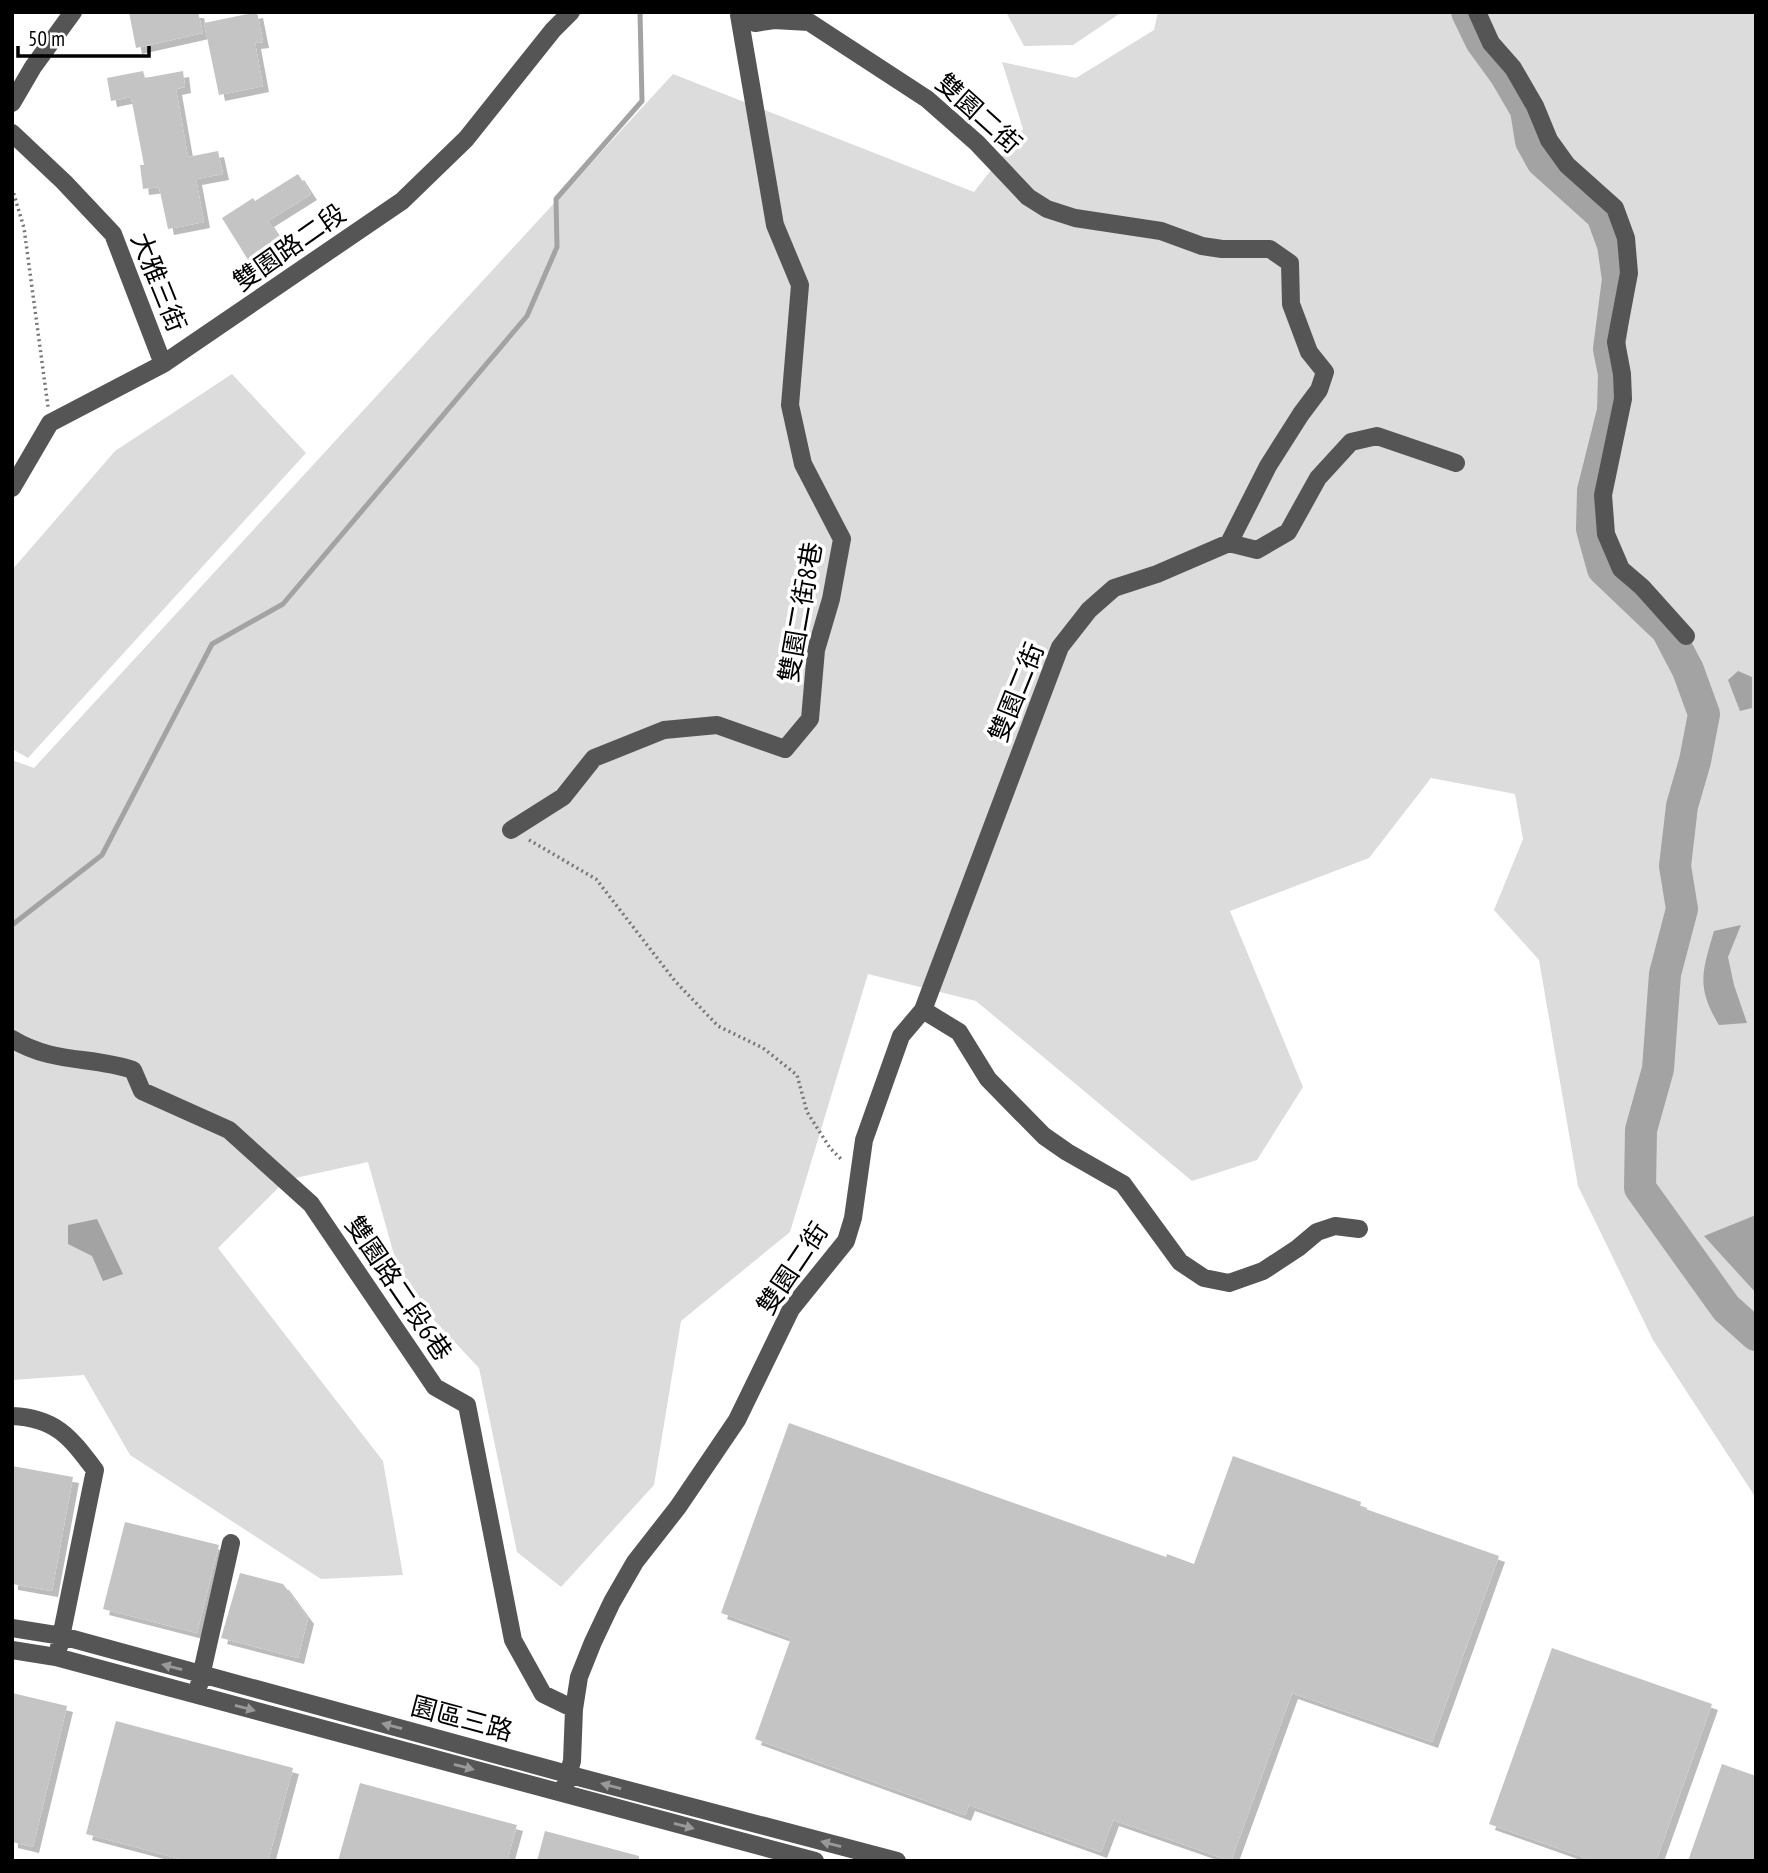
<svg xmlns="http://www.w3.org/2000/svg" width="1768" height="1873" font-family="'PT Sans Narrow','Noto Sans TC',sans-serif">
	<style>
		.green { fill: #dcdcdc }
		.water { fill: #a3a3a3 }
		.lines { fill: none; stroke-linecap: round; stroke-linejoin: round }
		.stream { stroke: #a3a3a3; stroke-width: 5 }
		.river { stroke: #a3a3a3; stroke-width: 32 }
		.building { fill: #c4c4c4; filter: url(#shadow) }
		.path { stroke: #777; stroke-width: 3.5; stroke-dasharray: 2 3.5; stroke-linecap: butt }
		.minor { stroke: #555; stroke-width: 18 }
		.oneway { fill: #999 }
		.labels { text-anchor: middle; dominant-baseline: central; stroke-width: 7; stroke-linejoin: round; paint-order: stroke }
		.street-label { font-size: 26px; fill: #000; stroke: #fff }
	</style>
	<defs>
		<filter id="shadow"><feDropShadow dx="6" dy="6" stdDeviation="0" flood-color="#0004"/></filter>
	</defs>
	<rect width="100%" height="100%" fill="#fff"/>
	<!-- green -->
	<path class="green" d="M1006,12h116l-49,33 -49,1z
		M1158,12h598v1486l-103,-158 -75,-154 -39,-226 -45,-50 29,-71 -8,-45 -84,-16 -62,80 -139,53 73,176 -46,73 -65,21 -216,-180 -108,-27 -78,258 -109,89 -27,164 -93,102 -44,-35 -38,-184 -76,-81 -35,-125 -82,18 -68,68 165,213 20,114 -82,4 -191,-124 -46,-80 -72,5v-620l22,8 639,-694 301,118 49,-63 -21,-67 74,16 78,-48z
		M232,374l74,79 -278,305 -16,-9v-179l103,-119z"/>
	<!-- water -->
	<path class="water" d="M1738,671l14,6v31l-12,3 -12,-31z
		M1741,925l-13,32 6,28 13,38 -28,2c-23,-38 -17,-53 -5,-94z
		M1756,1215v78l-52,-57z
		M97,1219l26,55 -20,7 -11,-25 -24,-12v-19z"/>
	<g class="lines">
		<!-- stream -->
		<path class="stream" d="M12,925l90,-70 110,-211 71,-40 244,-288 30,-69 -1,-48 86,-98 -2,-89"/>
		<!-- river -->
		<path class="river" d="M1467,12l14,29 24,33 21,36 5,31 11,20 60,54 11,30 5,34 -9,70 5,25 -1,37 -20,80 -1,38 11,40 64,61 21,40 16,44 -9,47 -13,45 -7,60 7,43 -17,65 -7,95 -17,61 -1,58 86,120 30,27"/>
	</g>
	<!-- building -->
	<path class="building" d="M129,12h69l5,21 -67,15z
		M257,12l6,30 -8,1 8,43 -44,9 -15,-72z
		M143,71l2,7 38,-7 2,16 -9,2 12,68 30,-6 5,23 -27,5 8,43 -36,7 -9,-42 -16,2 -3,-24h4l-13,-68 -20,4 -4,-23z
		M298,174l13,20 -43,27 14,22 -32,20 -28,-45 31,-20 2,3z
		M789,1423l377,134 1,-3 27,10 39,-108 128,46 -1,5 139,49 -67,186 -140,-49 -61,168 -118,-41 -12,32 -132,-47 -4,10 -210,-76 36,-101 -70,-25z
		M12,1466l61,11 -21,114 -40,-7z
		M125,1522l94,23 -22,88 -94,-24z
		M240,1573l43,11 25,34 -10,40 -77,-20z
		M1552,1648l160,56 -56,157h-62l-105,-37z
		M12,1693l55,13 -34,141 -21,-5z
		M116,1721l177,47 -25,93h-80l-102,-27z
		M1722,1764l34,12v85h-68z
		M360,1783l157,42 -10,36h-169z
		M545,1831l94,25v5h-102z"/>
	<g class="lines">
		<!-- path -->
		<path class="path" d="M12,188l12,40 24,179
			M529,840l67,39 79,102 43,45 45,22 34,27 10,37 23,36 13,13"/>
		<!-- minor -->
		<path class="minor" d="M1477,12l14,31 22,25 22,38 14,34 18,25 48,43 11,30 3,35 -13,69 6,32 1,25 -20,96 3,39 15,35 21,18 44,49
			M12,103l21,-36 40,-55
			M12,133l52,49 49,52 50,130
			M12,488l38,-65 113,-59 239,-163 64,-62 87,-109 18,-18
			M1229,543l28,7 31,-18 30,-54 33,-36 26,-6 79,27
			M511,830l52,-33 31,-39 70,-28 53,-5 68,24 25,-30 6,-69 15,-51 11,-60 -39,-75 -13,-59 10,-120 -25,-60 -36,-210
			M923,1010l36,22 29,47 56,57 23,16 56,32 57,78 24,16 25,5 34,-12 35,-23 19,-16 18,-6 24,3
			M12,1039c41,25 79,17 121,31l9,21 87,39 82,74 124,183 32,18 46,235 30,54 31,15
			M12,1416c44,2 58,21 83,54l-36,177
			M12,1628l50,8 520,142 315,83
			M12,1650l44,7 759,204
			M199,1685l32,-142
			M563,1793l9,-32 2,-52 5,-32 14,-35 19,-40 23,-40 43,-55 59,-87 54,-111 55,-68 7,-23 11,-78 37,-104 22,-26 137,-363 29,-37 25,-22 43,-14 72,-31 39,-77 33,-52 18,-24 6,-18 -16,-20 -18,-48 -1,-41 -20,-14h-48l-20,-3 -41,-15 -86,-13 -28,-9 -19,-12 -51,-54 -50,-44 -118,-77 -35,-2 -19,3 -16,-8v-3"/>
	</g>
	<!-- one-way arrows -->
	<defs><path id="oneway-solid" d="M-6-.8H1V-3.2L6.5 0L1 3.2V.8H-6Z" transform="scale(1.75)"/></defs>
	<g class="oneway">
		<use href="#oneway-solid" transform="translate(172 1667) rotate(-165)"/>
		<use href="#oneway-solid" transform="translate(245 1708) rotate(15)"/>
		<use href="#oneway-solid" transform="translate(392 1726) rotate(-165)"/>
		<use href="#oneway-solid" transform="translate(464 1767) rotate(15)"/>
		<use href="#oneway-solid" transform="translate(611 1786) rotate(-165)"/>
		<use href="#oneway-solid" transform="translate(684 1826) rotate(15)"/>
		<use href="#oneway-solid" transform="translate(831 1844) rotate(-165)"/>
	</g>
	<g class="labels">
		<!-- street labels -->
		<g class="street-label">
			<text transform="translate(979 113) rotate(42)">雙園二街</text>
			<text transform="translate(289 247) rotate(-35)">雙園路二段</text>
			<text transform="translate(159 282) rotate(68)">大雅三街</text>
			<text transform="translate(800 612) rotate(-80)">雙園二街8巷</text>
			<text transform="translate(1016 692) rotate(-68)">雙園二街</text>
			<text transform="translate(792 1268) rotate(-56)">雙園二街</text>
			<text transform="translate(399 1288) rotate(56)">雙園路二段6巷</text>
			<text transform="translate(462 1718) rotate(15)">園區三路</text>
		</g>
	</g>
	<!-- border -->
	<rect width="1768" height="1873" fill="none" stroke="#000000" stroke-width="28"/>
	<!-- scale -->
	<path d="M18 46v10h131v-10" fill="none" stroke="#000000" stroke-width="3.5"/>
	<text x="28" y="46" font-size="21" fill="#000000" stroke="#ffffff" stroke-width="5" paint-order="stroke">50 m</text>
</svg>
